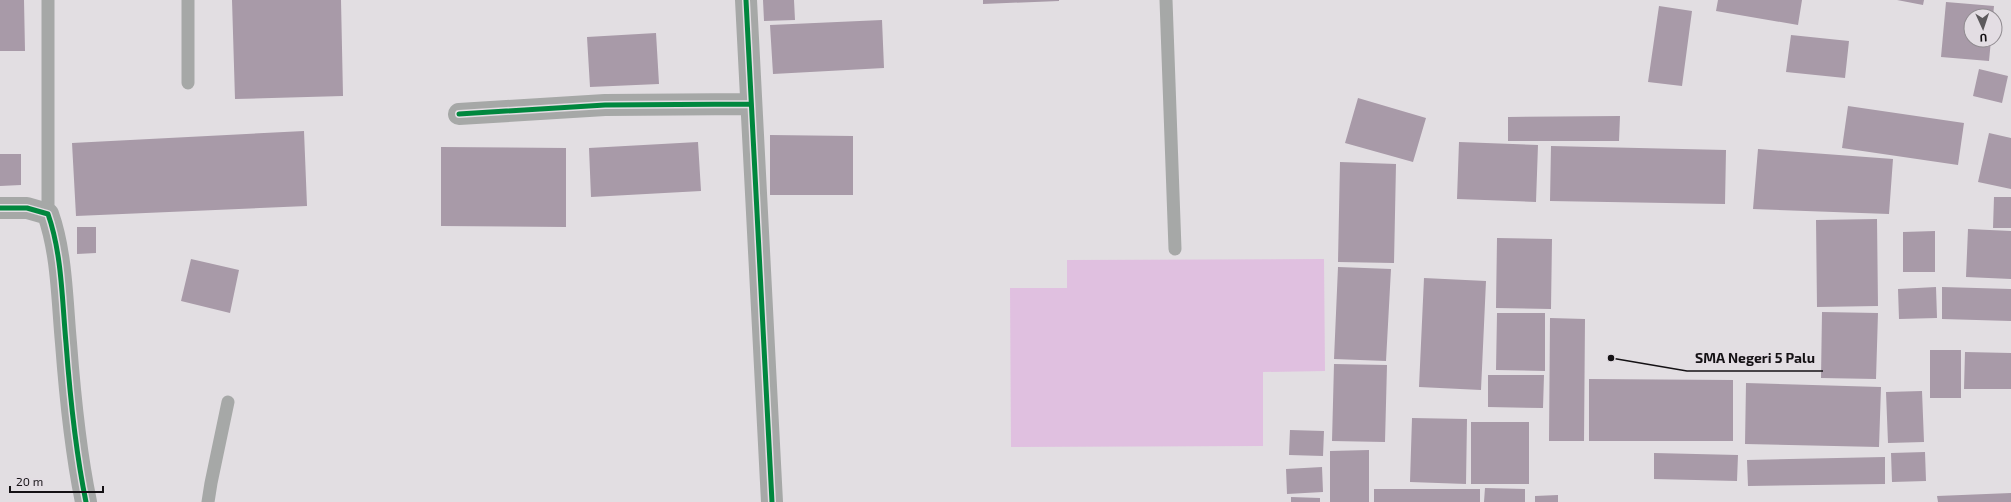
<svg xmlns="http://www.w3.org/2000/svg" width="2011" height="502" font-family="'Exo 2',sans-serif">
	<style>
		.green { fill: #e0c0e0 }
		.building { fill: #a89aa8 }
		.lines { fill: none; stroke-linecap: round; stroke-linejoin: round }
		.lane { stroke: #a6a8a7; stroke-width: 13 }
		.street { stroke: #a6a8a7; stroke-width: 22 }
		.cycleway-casing { stroke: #e3dde3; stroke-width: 8 }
		.cycleway { stroke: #00873e; stroke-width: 5 }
		.leader { fill: none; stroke: #141114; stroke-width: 1.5 }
		.callout-dot { fill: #141114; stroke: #e3dde3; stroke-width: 1.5 }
		.callout-label { font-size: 14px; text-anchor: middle; font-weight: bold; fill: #141114; stroke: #e3dde3; stroke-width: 3.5; stroke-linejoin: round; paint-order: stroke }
	</style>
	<rect width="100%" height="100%" fill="#e2dee2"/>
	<!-- green -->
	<path class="green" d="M1324,259l1,112 -62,1v74l-252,1 -1,-159h57v-28z"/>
	<!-- building -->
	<path class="building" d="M0,0h24l1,51h-25z
		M232,0h109l2,96 -108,3z
		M763,0h31l1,20 -31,1z
		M983,0h76v1l-76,3z
		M1718,0h84l-4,25 -82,-14z
		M1897,0h27l-1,5z
		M1946,2l48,4 -1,10h-22v24h20l-2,21 -48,-4z
		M1659,6l33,5 -10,75 -34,-4z
		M882,20l2,48 -111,6 -3,-49z
		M656,33l3,51 -69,3 -3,-50z
		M1791,35l58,6 -4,37 -59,-6z
		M1979,69l29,7 -6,27 -29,-7z
		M1358,98l68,20 -13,44 -68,-19z
		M1848,106l116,17 -6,42 -116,-17z
		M1620,116l-1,25h-111v-24z
		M304,131l3,75 -231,10 -4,-73z
		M1989,133l22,5v51l-33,-7z
		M770,135l83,1v59h-83z
		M698,142l3,49 -110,6 -2,-49z
		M1459,142l79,3 -2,57 -79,-3z
		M1551,146l175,4 -1,54 -175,-3z
		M441,147l125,1v79l-125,-1z
		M1758,149l135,10 -4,55 -136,-5z
		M0,154h21v31l-21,1z
		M1340,162l56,2 -2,99 -56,-1z
		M1994,197h17v31h-18z
		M1877,219l1,87 -61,1 -1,-87z
		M77,227h19v26l-19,1z
		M1968,229l43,2v48l-45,-2z
		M1935,231v41h-32v-40z
		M1497,238l55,1 -1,70 -55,-1z
		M191,259l48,11 -9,43 -49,-12z
		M1338,267l53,2 -5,92 -52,-2z
		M1424,278l62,3 -5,109 -62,-3z
		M1936,287l1,31 -38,1 -1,-30z
		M1942,287l69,2v32l-69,-2z
		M1822,312l56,1 -2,66 -55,-1z
		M1497,313h48v58l-49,-1z
		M1550,318l35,1 -1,122h-35z
		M1930,350h31v48h-31z
		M1965,352l46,1v36h-47z
		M1334,364l53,1 -2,77 -53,-1z
		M1488,375h56l-1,33 -55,-1z
		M1589,379l144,1v61h-144z
		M1746,383l135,4 -2,60 -134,-3z
		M1922,391l2,51 -36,1 -2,-51z
		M1412,418l55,1 -1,65 -56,-2z
		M1471,422h58v62h-58z
		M1290,430l34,1 -1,25 -34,-1z
		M1369,450v52h-39v-51z
		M1925,452l1,29 -34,1 -1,-29z
		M1654,453l84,2 -1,26 -83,-2z
		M1885,457v27l-137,2 -1,-26z
		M1322,467l1,25 -36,2 -1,-25z
		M1485,488l40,1v13h-41z
		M1374,489h106v13h-106z
		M2011,493v9h-73l-1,-6z
		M1558,495v7h-23v-6z
		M1291,497l29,1v4h-29z"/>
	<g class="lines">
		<!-- lane -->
		<path class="lane" d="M48,0v214
			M1166,0l9,249
			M188,83v-83
			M208,502l3,-19 17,-81"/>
		<!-- street -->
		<path class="street" d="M746,0l26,502
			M459,114l146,-9 146,-1
			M0,208h27l21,6c14,40 14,86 18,129 4,53 9,106 20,159"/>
		<!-- cycleway casing -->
		<g class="cycleway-casing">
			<path id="cycleway" d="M746,0l26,502
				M459,114l146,-9 146,-1
				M0,208h27l21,6c14,40 14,86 18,129 4,53 9,106 20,159"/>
		</g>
		<!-- cycleway -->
		<use href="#cycleway" class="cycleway"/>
	</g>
	<!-- callouts -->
	<path class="leader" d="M1611 358L1687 371H1823"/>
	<circle class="callout-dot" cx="1611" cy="358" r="4"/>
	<g class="callout-label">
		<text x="1755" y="363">SMA Negeri 5 Palu</text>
	</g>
	<!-- north arrow -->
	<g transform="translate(1983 28) rotate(177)"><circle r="19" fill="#e3dde3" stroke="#908b90"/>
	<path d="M0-3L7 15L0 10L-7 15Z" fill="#5c595c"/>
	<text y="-6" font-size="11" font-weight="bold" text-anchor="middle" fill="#141114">U</text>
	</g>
	<!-- scale -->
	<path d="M10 486v6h93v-6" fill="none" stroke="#141114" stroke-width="2"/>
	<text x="16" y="486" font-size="12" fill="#141114" stroke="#e3dde3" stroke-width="3" paint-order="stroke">20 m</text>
</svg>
